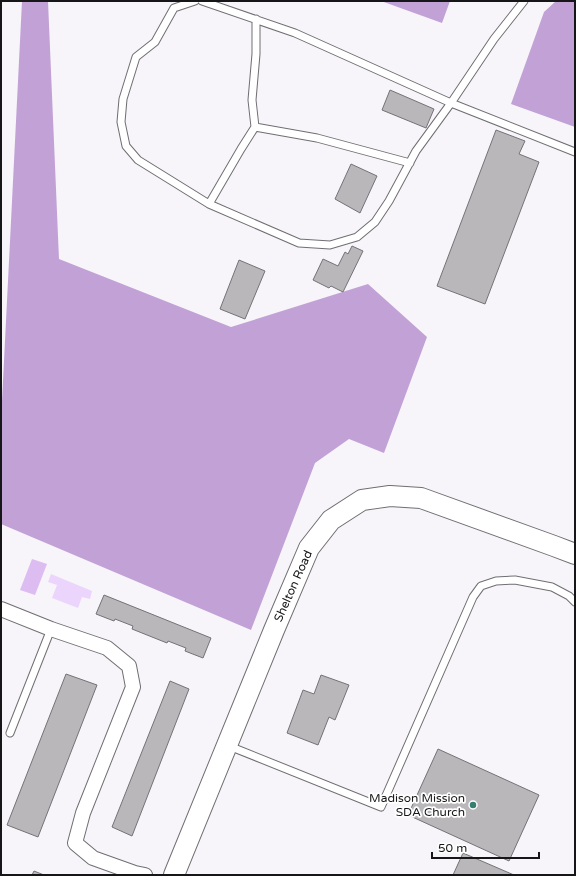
<svg xmlns="http://www.w3.org/2000/svg" width="576" height="876" font-family="'Varela Round',sans-serif">
	<style>
		.green { fill: #ecd5fc }
		.forest { fill: #c2a2d6 }
		.water { fill: #dcbcf1 }
		.building { fill: #b9b7ba; stroke: #747276 }
		.lines { fill: none; stroke-linecap: round; stroke-linejoin: round }
		.lane-casing { stroke: #706e72; stroke-width: 9 }
		.street-casing { stroke: #706e72; stroke-width: 16 }
		.secondary-casing { stroke: #706e72; stroke-width: 22 }
		.lane { stroke: #fff; stroke-width: 7 }
		.street { stroke: #fff; stroke-width: 14 }
		.secondary { stroke: #fff; stroke-width: 20 }
		.poi-dot { fill: #387d72; stroke: #fff; stroke-width: 1.5 }
		.labels { text-anchor: middle; dominant-baseline: central; stroke-width: 3.5; stroke-linejoin: round; paint-order: stroke }
		.street-label { font-size: 12px; fill: #161517; stroke: #fff }
		.poi-label { font-size: 12px; fill: #161517; stroke: #fff; text-anchor: end }
	</style>
	<rect width="100%" height="100%" fill="#f7f5f9"/>
	<!-- green -->
	<path class="green" d="M51,574l41,17 -2,8 -8,-2 -4,11 -26,-10 5,-13 -9,-3z"/>
	<!-- forest -->
	<path class="forest" d="M22,1h26l11,258 172,68 137,-43 59,53 -43,116 -35,-14 -34,24 -64,167 -250,-106v-103z
		M381,1h69l-8,22z
		M556,1h19v126l-64,-23 33,-92z"/>
	<!-- water -->
	<path class="water" d="M32,559l15,5 -12,31 -15,-5z"/>
	<!-- building -->
	<path class="building" d="M390,90l44,19 -8,19 -44,-18z
		M496,130l29,11 -6,13 20,8 -54,142 -48,-18z
		M351,164l26,12 -17,37 -25,-14z
		M352,246l11,5 -20,41 -12,-6 -2,2 -16,-8 10,-21 15,7 7,-14 3,2z
		M239,260l26,11 -20,48 -25,-10z
		M104,595l107,43 -8,20 -18,-7 1,-3 -18,-7 -1,2 -35,-14 1,-3 -18,-7 -1,2 -18,-7z
		M66,674l31,11 -59,152 -31,-12z
		M321,675l28,10 -14,35 -6,-3 -11,28 -31,-12 16,-43 11,4z
		M170,681l19,8 -57,147 -20,-9z
		M438,749l101,46 -30,66 -101,-46z
		M463,853l51,22h-61z
		M34,871l10,4h-12z"/>
	<g class="lines">
		<!-- lane casing -->
		<g class="lane-casing">
			<path id="lane" d="M195,1l-21,7 -19,34 -19,15 -13,42 -2,23 5,24 12,14 71,44 90,39 31,2 27,-8 18,-15 14,-21 27,-50 35,-48 43,-64 30,-38
				M202,1l93,32 156,70 124,49
				M255,127l62,11 93,25
				M209,204l32,-55 14,-22 -3,-27 4,-46v-35
				M10,733l41,-104
				M229,746l152,61 92,-210 8,-11 15,-5 19,-1 37,7 17,9 6,6"/>
		</g>
		<!-- street casing -->
		<g class="street-casing">
			<path id="street" d="M1,609l50,20 56,19 22,18 4,21 -50,126 -8,30 18,15 42,15 10,2"/>
		</g>
		<!-- secondary casing -->
		<g class="secondary-casing">
			<path id="secondary" d="M174,875l100,-245 35,-82 22,-28 31,-20 28,-4 31,2 133,48 21,8"/>
		</g>
		<!-- lane -->
		<use href="#lane" class="lane"/>
		<!-- street -->
		<use href="#street" class="street"/>
		<!-- secondary -->
		<use href="#secondary" class="secondary"/>
	</g>
	<!-- markers -->
	<circle class="poi-dot" cx="473" cy="805" r="4"/>
	<g class="labels">
		<!-- street labels -->
		<g class="street-label">
			<text transform="translate(293 586) rotate(-66)">Shelton Road</text>
		</g>
		<!-- poi labels -->
		<g class="poi-label">
			<text x="465" y="798">Madison Mission<tspan x="465" dy="14">SDA Church</tspan></text>
		</g>
	</g>
	<!-- border -->
	<rect width="576" height="876" fill="none" stroke="#161517" stroke-width="4"/>
	<!-- scale -->
	<path d="M432 852v6h107v-6" fill="none" stroke="#161517" stroke-width="2"/>
	<text x="438" y="852" font-size="12" fill="#161517" stroke="#ffffff" stroke-width="3" paint-order="stroke">50 m</text>
</svg>
